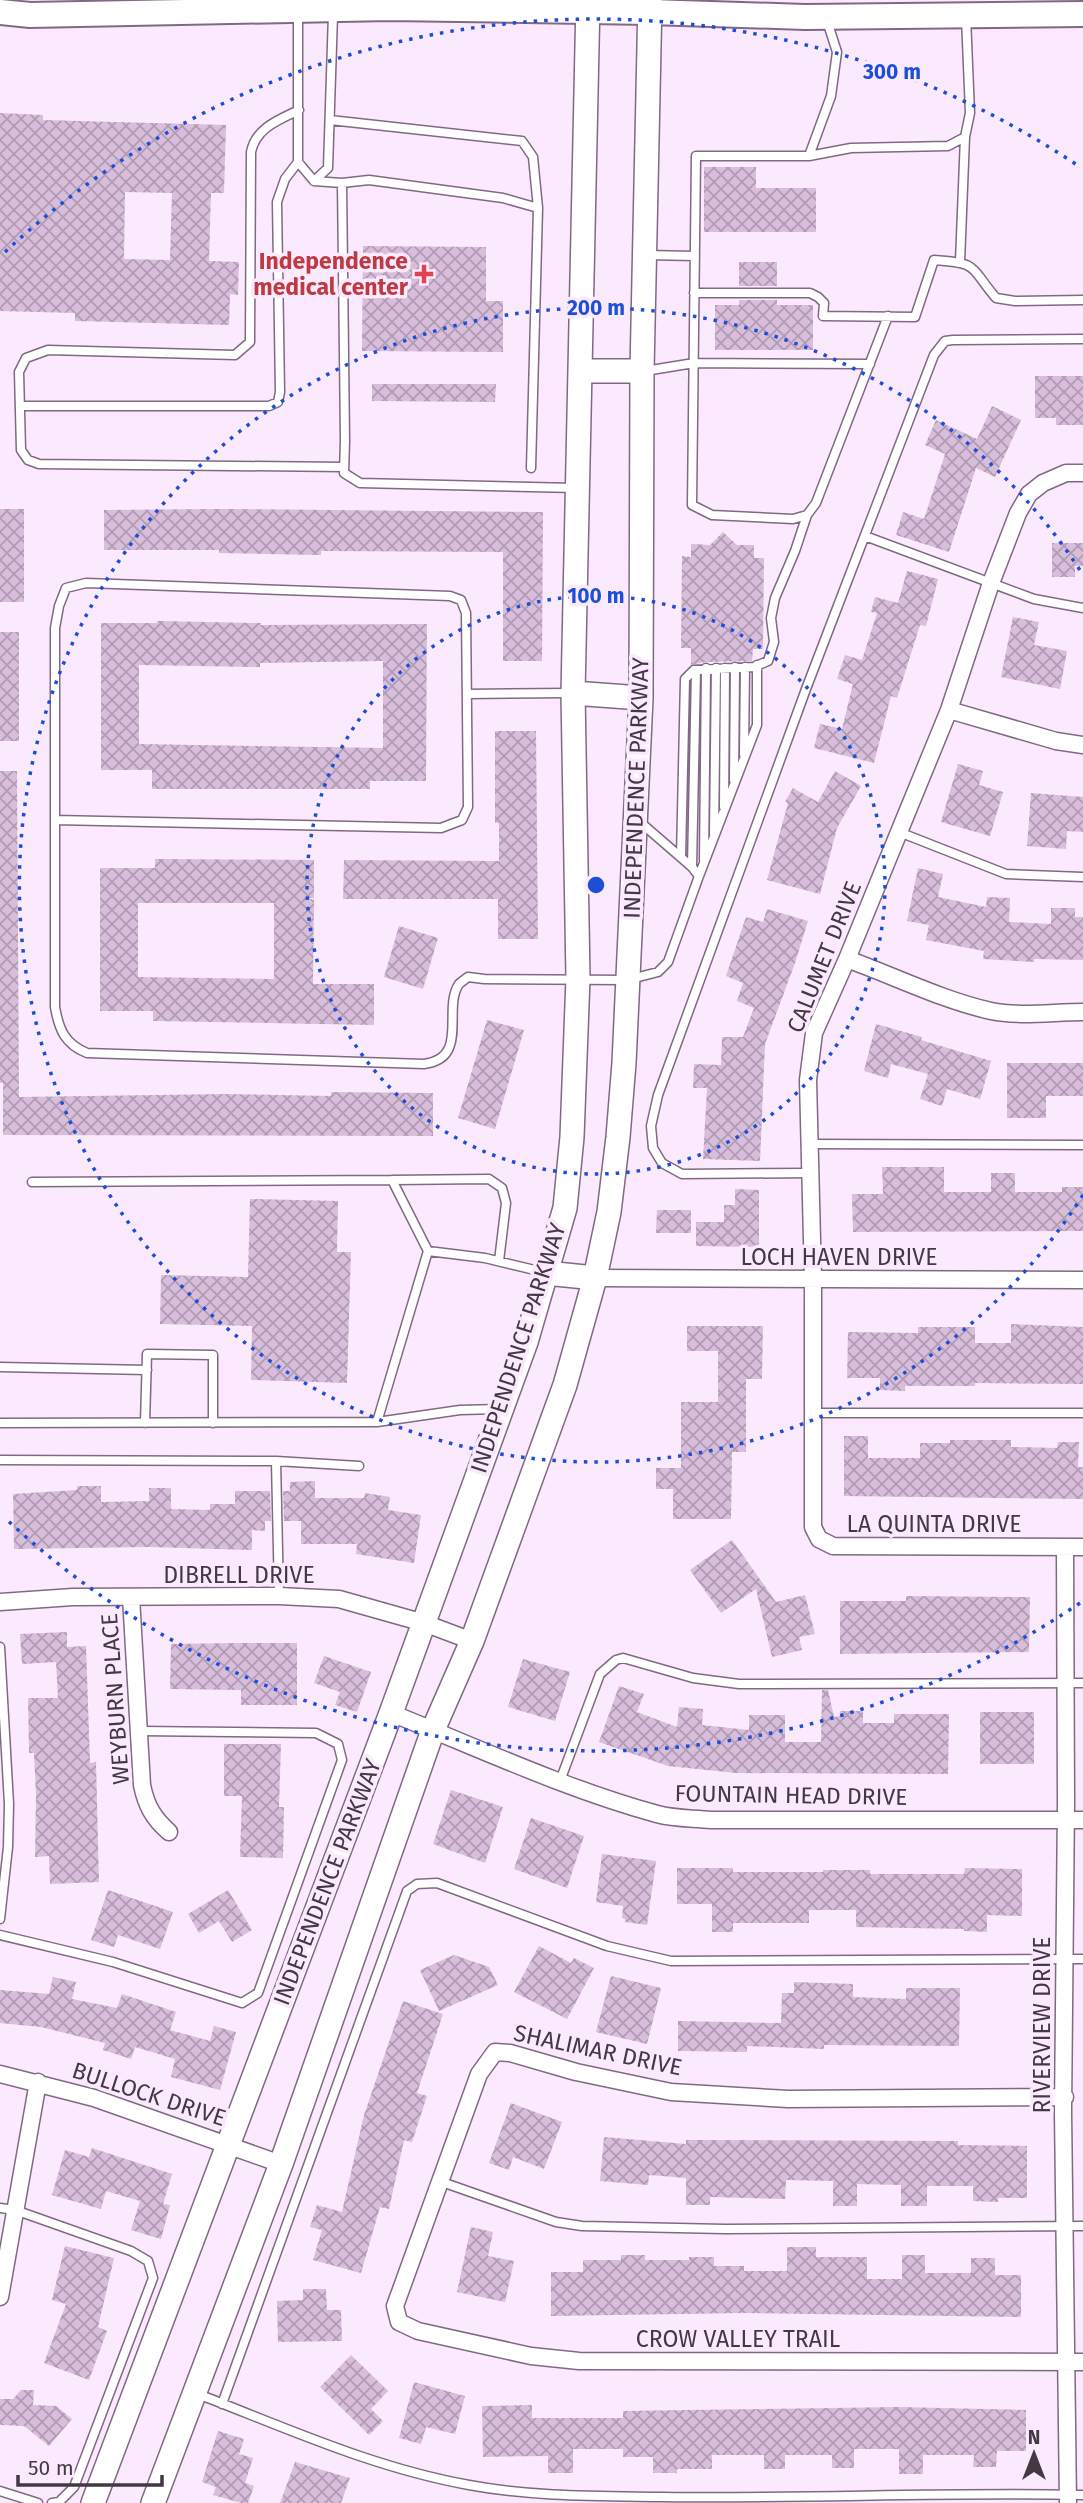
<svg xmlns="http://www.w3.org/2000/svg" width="1083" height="2503" font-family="'Fira Sans',sans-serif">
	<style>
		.building { fill: url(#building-cross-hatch); fill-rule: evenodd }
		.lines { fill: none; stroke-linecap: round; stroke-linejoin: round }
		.service-casing { stroke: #806983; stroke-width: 11 }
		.minor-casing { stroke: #806983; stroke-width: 19 }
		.secondary-casing { stroke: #806983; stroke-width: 26 }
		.primary-casing { stroke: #806983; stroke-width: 28 }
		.service { stroke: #fff; stroke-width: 8 }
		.minor { stroke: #fff; stroke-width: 16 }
		.secondary { stroke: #fff; stroke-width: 23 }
		.primary { stroke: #fff; stroke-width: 24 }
		.ring { fill: none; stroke: #1d4ed8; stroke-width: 3.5; stroke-dasharray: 3.5 7 }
		.health-dot { fill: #e0444e; stroke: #fbeafd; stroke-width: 2.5 }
		.labels { text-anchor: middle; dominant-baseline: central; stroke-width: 7; stroke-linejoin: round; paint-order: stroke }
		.health-label { font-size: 23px; font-weight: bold; fill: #be3a42; stroke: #fbeafd; text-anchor: end }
		.street-label { font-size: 23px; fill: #433844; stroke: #fbeafd }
		.centre { fill: #1d4ed8; stroke: #fbeafd; stroke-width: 3.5 }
		.ring-label { font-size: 21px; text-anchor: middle; font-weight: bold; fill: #1d4ed8; stroke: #fbeafd; stroke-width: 7; stroke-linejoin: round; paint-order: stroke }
	</style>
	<defs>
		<pattern id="building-cross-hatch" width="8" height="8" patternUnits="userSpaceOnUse" patternTransform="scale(1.75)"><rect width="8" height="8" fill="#d8bedb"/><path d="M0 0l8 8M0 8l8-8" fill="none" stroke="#b19bb3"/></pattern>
	</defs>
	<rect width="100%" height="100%" fill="#fbeafd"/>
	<!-- building -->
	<path class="building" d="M0,113l43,2v5l183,5 -2,68h-13l-2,68 30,1 -1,33 -8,-1 -1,31 -154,-4v-8l-75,-2zM125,192l47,1 -2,67 -46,-1z
		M704,167h52v21h60v44h-112z
		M363,246l123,1v54h17v51l-141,-1z
		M739,262h38v24h-38z
		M739,300h38v5h36v45h-98v-45h24z
		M1035,376h48v49h-27v-7h-21z
		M372,384h124l-1,18 -123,-1z
		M992,406l29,14 -26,57 -19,-9 -27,84 -53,-17 7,-23 21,7 21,-65 -20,-9 11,-25 41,19z
		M0,509h24v93h-24z
		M220,509l323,3 -1,149h-39v-109l-182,-1v4l-102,-2v-3h-115v-40z
		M723,532l14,13h17v13h10l-1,91h-10l-1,12 -47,1 -14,3v-17h-10l1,-92 9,1v-13l19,1z
		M1052,543h31v23h-8v11h-23z
		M907,571l31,8 -12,47 -6,-1 -23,73 -6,-2 -17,67 -60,-15 6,-24 22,5 11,-45 -16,-5 8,-24 17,5 15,-47 -6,-1 4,-15 23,6z
		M1013,617l26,5 -5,23 33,6 -7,38 -59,-12z
		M157,621l104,2 -1,2 167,-1 -1,157h-56v8h-218v-19h-51v-147h56zM383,661v87l-244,-4v-79l121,2v-4z
		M0,632h19v109h-19z
		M495,731h41l2,208h-40v-40h-155l1,-39 155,1v-38h-4z
		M958,764l25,7 -4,14 24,7 -13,44 -49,-14z
		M0,771h17l2,326 206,-3 106,2v-4l102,1v43l-430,-1v-52h-3z
		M835,771l26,15 -24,42 -17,66 -53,-14 21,-77 -3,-1 8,-14 25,14z
		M1031,793l52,4v35l-16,-1 -1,18 -39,-3z
		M155,859l159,1v38h-6l6,2 -1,84h61v41l-221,-4v-10h-53v-143h55zM138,903h136v76l-136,-2z
		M918,868l25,6 -5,23 48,10 1,-10 23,1 -1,24 42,2v-16h24v9h8v43l-49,-1v3l-51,-3 1,-8 -58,-11 3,-15 -22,-4z
		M767,909l41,12 -13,42 -30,81 -5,117 -57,-2 4,-71h-14l1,-24 27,1 1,-28h21l11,-29 -17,-7 6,-18 -17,-7 20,-59 17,5z
		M399,926l39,12 -15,51 -39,-12z
		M487,1020l37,10 -29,99 -37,-11z
		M876,1024l46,13 -1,3 70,21 -11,38 -33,-10 -5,17 -22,-7 8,-25 -37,-10 -3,14 -24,-7z
		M1007,1063h76v33h-37v22h-39z
		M882,1167h62v25h47v-19h24v19h47v-5h21v44l-230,1 -1,-38h31z
		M735,1189l24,1v57l-63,-1v-24h28v-17h11z
		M250,1199l88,2 -1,51h14l-4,131 -96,-3 1,-54 -92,-2 1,-49 87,2z
		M657,1210h34v23h-35z
		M1011,1324l72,3v57l-108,-1v3h-70v5l-25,-1v-12h-33l1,-46 70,1v-6h57v16h36z
		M687,1326h76l-1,53h-16v73h-14l-1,67h-58v-30h-17v-21h25v-66h37v-51h-31z
		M844,1436h24v22h52v-15h30v-3h61v7l46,1 1,-6h21l-1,25h5v32l-239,-3z
		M315,1481v17h49l1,-5 25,4 -2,13 33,5 -7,48 -58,-9 1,-10h-56v-23h-17l-1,-30h7v-9z
		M77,1486h24v16l48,-1v-13h22v21l39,1v-6h25v-13h35l1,30h-6v10l-13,-1v20l-104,-3 -134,2 -1,-55 64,-4z
		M732,1540l44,62 29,-7 10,39 -16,3 3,13 -30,7 -16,-68 -35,24 -31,-43z
		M906,1596l124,1 -1,55 -189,2v-53h66z
		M67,1632v15l19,-1 4,117 6,-1 3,120 -49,2 -1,-28 -14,1 1,-62 -2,-42h-5l-1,-55h30l-2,-36 -34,2 -2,-30z
		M241,1643h56v62h-56v-15l-71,-1 1,-45z
		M324,1656l47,16 -14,40 -22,-7 5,-13 -26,-9z
		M523,1659l47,13 -15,49 -47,-14z
		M619,1686l25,8 -7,18 40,15 2,-20 24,2 -1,16 47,5v-15h36v27h36l1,-52h6l6,27 6,-1v-5h23v12h31v-9h55l-1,60 -212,-1 -68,-7 -69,-24z
		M980,1712h54v52h-54z
		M224,1744h57l-2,63h5l-1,51 -43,-1 2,-61h-18z
		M451,1790l52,17 -18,56 -52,-19z
		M531,1818l53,18 -17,52 -53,-19z
		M602,1854l54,7 -9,64 -22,-3v-3l-3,-1 1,-12 -27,-4z
		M677,1868h56v4h90v-2h47v4h94l1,-6 57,1v47l-35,-1v17l-23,-1v-2l-108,-2v-17h-47v13h-76v9h-21v-28h-35z
		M108,1890l65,22 -13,37 -42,-14 -4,12 -23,-7z
		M228,1890l24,40 -20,12 -13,-21 -20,12 -11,-19z
		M539,1946l32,17 3,-5 20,10 -27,51 -53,-27z
		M454,1955l35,12 9,18 -59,26 -19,-41z
		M611,1976l50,12 -14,56 -51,-12z
		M53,1977l23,5 -4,17 45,9 5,-14 54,18 -6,18 40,11 4,-15 22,6 -16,58 -49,-13 4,-18 -40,-12 -4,12 -28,-9 2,-7 -64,-16 -41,-4v-33l49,4z
		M794,1982l59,2v13l53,2v-11h54l-1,58 -135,-1v4l-77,-3v6l-69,-1v-30l103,2 1,-30h12z
		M403,2001l40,13 -26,79 10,3 -15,46 -8,-2 -15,69 -9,-2 -19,66 -48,-13 9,-30 -12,-3 7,-22 25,7 22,-97z
		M511,2103l51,19 -18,47 -31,-12 -4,13 -20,-7z
		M604,2137l82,7v-4l272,1v4l69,1v52h-29v4l-25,-1v-15h-46v20h-26v-21l-44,-1v22h-24v-25l-47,-1 -1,19 -75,-2v8h-24v-27l-37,-3 -1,10 -48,-4z
		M92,2148l80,26 -9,30 7,1 -9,34 -30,-9 9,-29 -34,-10 -5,18 -49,-14 13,-45 24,7z
		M471,2227l22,5 -5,24 26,5 -9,41 -48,-10z
		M65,2246l49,12 -16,69 9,4 -18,49 -45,-17 22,-59 -14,-4z
		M787,2247h29v10h51v22h35v-24h23v18h46v-15h24v17h26v42l-277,-4 -193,3v-44h32v-12h38v-5h24v5h44v-3h25v9h30v5h43z
		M303,2289h23l1,21h14l1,31 -64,1 -1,-41 26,-1z
		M351,2355l37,36 -17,18 12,12 -14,14 -49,-48z
		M414,2382l51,14 -10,38 -29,-7 -5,17 -22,-6z
		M21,2390h13l-1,15 23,1 16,13 -23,27 -25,-20 -24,-1v-26h13z
		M532,2405v13h91v-7l66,-1 210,-3 127,3v41h-29l-1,16h-23l1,-12h-51v19h-24v-25h-45v19h-22v-13h-47v14h-21v-14h-52v14h-35v4h-24v-16h-30v-8h-50v24h-25v-17l-65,1 -1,-51z
		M218,2431l26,8 -5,15 14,4 -8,25 9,3 -6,17h-7l-28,-8 3,-8 -14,-5z
		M295,2462l55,16 -9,25h-61z"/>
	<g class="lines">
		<!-- service casing -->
		<g class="service-casing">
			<path id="service" d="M298,13v149l16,19 14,-13 5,-154
				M299,110c-21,10 -43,18 -48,42l-1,190 -15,13 -187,-5 -22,8 -7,14 2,78 7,10 11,4 305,3
				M330,120l192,21 11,16 5,51
				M809,156l22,-60 6,-44 -10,-31
				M314,181l28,2 27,-3 134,18 35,10 -7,260
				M342,183l3,257 -1,33 16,10 216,5
				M646,255l49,1
				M960,262l5,-125
				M694,293h116l8,4 6,6 -1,13 92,1 19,-57c45,3 35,6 62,38l19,3 68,-1
				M888,316l-72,187 -9,12 -14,4 -81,-4 -20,-10 4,-349h113l42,-8 97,-2 17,-9 5,-24 -4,-96
				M645,371l49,-8 176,1
				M20,406h249l9,-4 2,-10 -3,-190 8,-23 13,-17
				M865,536l169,63 49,9
				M467,694l103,-1
				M744,754l1,-87
				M734,780l1,-113
				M724,807l1,-139
				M55,820l386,8 21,-8 6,-13 -2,-194 -5,-13 -11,-4 -364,-13 -20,5 -7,18 -4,22v379c4,23 10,37 32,46l337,11c46,-6 18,-55 35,-80 1,-1 9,-7 9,-7l16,2 143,1 31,-8 10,-10 31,-86 -7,-9 -52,-45
				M899,832l107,42 77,3
				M714,834l2,-166
				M681,857l4,-178 9,-9 60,-3 14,-6 6,-19 -3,-24 4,-20 20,-47 12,-36
				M704,860l2,-192
				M692,867l4,-197
				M699,876l58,-151v-60
				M809,1144l274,1
				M810,1173l-128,1 -20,-11 -9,-15 -2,-22 7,-31 148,-406 128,-334 11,-14 8,-1 130,-1
				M392,1180l97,-1 13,9 4,15 -7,58
				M32,1182l360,-2 36,71
				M0,1367l147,3
				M813,1413h270
				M377,1422l83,-12 39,-1
				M0,1423l377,-1 51,-171 57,7 58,14
				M145,1423l2,-69 66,1v68
				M0,1460l276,1 83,5
				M276,1461l3,135
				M0,1647l9,157 -1,43 -8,72
				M560,1781l40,-107 16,-14 7,-2 70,20 46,6 344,-1
				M0,1935l113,27 129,41 16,-10 84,-233 -4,-16 -22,-11 -177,-2
				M439,2181l117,41 26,4 143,3 358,-3
				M0,2208l15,2 116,41 17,10 5,17 -79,209 -15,15 -7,1
				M198,2394c88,34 176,74 271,91 64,12 130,11 195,12 140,2 279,-5 419,-2
				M222,2404l185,-513 10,-7 20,-1 170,63 64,15 412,-2
				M0,2491l38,12"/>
		</g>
		<!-- minor casing -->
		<g class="minor-casing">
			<path id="minor" d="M1083,473h-17l-23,10 -14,11 -11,19 -27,70 -42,127 -102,249 -33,74 -6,47 5,200v247l6,12 14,7 250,1
				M949,710l107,31 27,4
				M847,959c47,17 95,41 144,52 29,6 62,1 92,1
				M595,1278l488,2
				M1065,1547l1,255 -3,310 5,391
				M131,1597l11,188c4,20 11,33 27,47
				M0,1602l73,-5 206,-1 60,3 85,24 48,18
				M391,1713c87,35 175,76 266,101 18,5 36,4 54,6h372
				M0,2074l94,24 187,66
				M1065,2097l-277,2 -117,-7 -95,-20 -66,-19 -15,-1 -16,22 -84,232 4,16 19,9 113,25 48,5 504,1
				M0,2297l38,-215"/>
		</g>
		<!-- secondary casing -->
		<g class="secondary-casing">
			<path id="secondary" d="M581,371h61
				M573,693l68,5
				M546,1273l49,5
				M93,2503l298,-790 135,-371 39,-134 7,-71 6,-159 -5,-285 15,-693
				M153,2503l128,-339 152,-434 39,-89 93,-256 30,-107 14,-66 9,-75 6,-74 17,-365 1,-327 8,-371"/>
		</g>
		<!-- primary casing -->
		<g class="primary-casing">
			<path id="primary" d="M0,12l30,3 360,-7 260,4 155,5 278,-3"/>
		</g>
		<!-- service -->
		<use href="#service" class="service"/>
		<!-- minor -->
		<use href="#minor" class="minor"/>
		<!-- secondary -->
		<use href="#secondary" class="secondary"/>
		<!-- primary -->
		<use href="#primary" class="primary"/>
	</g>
	<!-- distance rings -->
	<g class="ring">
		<circle cx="596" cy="885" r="289"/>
		<path d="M1083 1195A577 577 0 1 1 1083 575"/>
		<path d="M1080 1603A866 866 0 0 1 5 1518M5 252A866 866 0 0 1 1080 167"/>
	</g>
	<!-- markers -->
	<path class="health-dot" d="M420.5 263.5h7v7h7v7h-7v7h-7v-7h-7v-7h7z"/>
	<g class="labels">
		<!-- health labels -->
		<g class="health-label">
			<text x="408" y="261">Independence<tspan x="408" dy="26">medical center</tspan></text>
		</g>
		<!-- street labels -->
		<g class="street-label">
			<text transform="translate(636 788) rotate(-88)">INDEPENDENCE PARKWAY</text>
			<text transform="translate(824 957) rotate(-68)">CALUMET DRIVE</text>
			<text x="839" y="1257">LOCH HAVEN DRIVE</text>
			<text transform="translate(518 1348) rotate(-72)">INDEPENDENCE PARKWAY</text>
			<text x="934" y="1524">LA QUINTA DRIVE</text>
			<text x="239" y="1575">DIBRELL DRIVE</text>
			<text transform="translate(115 1699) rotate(-94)">WEYBURN PLACE</text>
			<text transform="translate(791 1795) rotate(1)">FOUNTAIN HEAD DRIVE</text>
			<text transform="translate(327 1882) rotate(-69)">INDEPENDENCE PARKWAY</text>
			<text transform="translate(1042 2025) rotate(-90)">RIVERVIEW DRIVE</text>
			<text transform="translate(598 2050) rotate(12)">SHALIMAR DRIVE</text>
			<text transform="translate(149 2094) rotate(18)">BULLOCK DRIVE</text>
			<text x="738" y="2339">CROW VALLEY TRAIL</text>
		</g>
	</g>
	<circle cx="596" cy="885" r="10" class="centre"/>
	<g class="ring-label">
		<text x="892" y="79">300 m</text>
		<text x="596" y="315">200 m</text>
		<text x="596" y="603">100 m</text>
	</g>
	<!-- north arrow -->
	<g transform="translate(1034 2454)" stroke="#fbeafd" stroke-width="5" paint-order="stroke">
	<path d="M0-5L12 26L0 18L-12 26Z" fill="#433844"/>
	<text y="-10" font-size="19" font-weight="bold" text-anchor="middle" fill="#433844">N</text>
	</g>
	<!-- scale -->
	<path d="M18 2475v10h144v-10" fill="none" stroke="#433844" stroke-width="3.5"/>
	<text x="28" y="2475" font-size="21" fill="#433844" stroke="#fbeafd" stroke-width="5" paint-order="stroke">50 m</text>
</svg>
